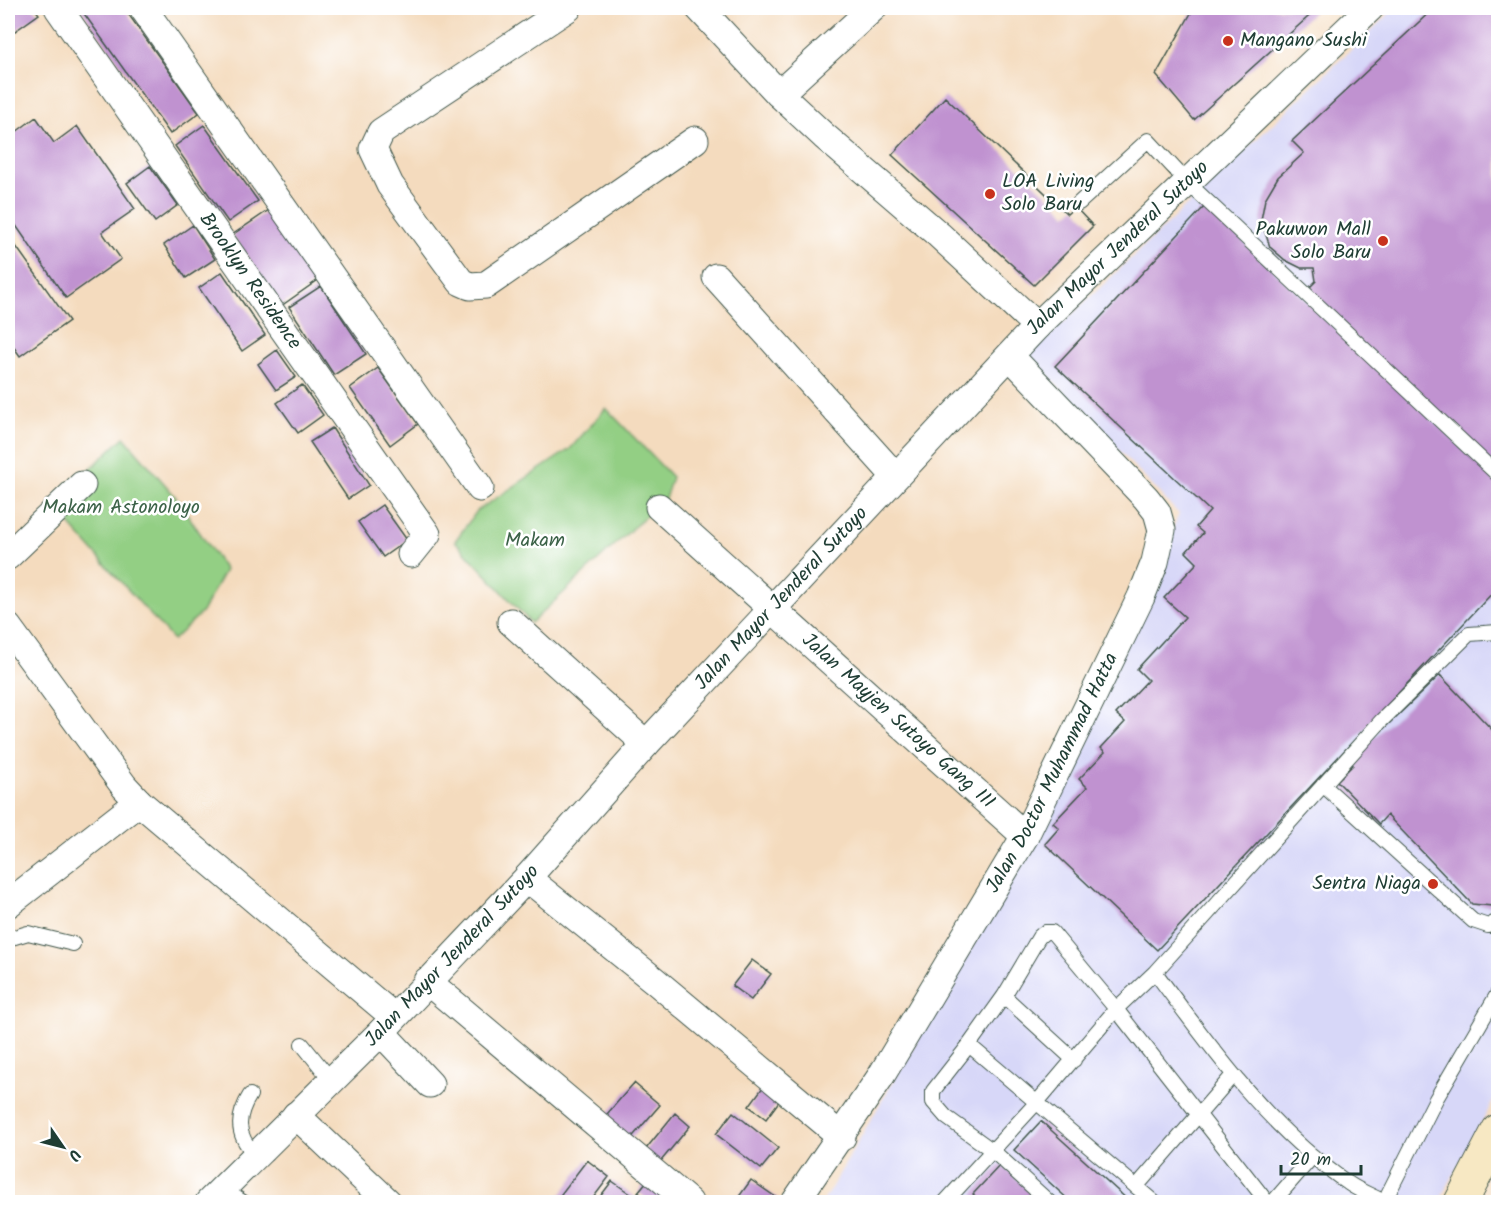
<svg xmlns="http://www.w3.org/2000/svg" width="1506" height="1210" font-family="Kalam,sans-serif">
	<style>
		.built { fill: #d7d7f8 }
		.green { fill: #93cf84; stroke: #59865c; stroke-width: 1.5 }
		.building { fill: #c092d0 }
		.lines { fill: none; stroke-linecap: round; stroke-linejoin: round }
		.lane-casing { stroke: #3f5549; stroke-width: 16 }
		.street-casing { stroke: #3f5549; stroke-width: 29 }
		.secondary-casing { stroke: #3f5549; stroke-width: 35 }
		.lane { stroke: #fff; stroke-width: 14 }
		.street { stroke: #fff; stroke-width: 27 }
		.secondary { stroke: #f7e8c3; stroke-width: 33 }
		.poi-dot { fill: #c8321e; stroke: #fff; stroke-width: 2 }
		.labels { text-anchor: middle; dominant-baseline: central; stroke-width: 5; stroke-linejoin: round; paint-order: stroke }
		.poi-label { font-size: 20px; fill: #1f3d34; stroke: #fff; text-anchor: start }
		.street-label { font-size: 20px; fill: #1f3d34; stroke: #fff }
		.park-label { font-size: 20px; fill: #3c6248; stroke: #fff }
	</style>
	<rect width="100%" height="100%" fill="#fff"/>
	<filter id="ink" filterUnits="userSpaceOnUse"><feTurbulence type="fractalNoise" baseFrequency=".0167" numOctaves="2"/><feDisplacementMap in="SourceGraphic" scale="12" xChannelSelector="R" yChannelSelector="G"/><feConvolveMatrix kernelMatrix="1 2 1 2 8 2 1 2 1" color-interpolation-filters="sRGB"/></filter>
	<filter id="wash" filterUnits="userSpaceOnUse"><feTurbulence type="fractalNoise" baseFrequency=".008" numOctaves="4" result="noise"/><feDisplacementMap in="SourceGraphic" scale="24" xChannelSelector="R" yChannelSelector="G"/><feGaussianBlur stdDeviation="1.35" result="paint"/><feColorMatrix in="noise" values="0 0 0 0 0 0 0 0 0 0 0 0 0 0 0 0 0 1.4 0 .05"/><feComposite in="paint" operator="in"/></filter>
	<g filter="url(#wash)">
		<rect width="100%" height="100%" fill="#f4dbbe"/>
		<!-- built -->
		<path class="built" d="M1395,8h103v1084l-59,110h-616l210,-361 53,-110 93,-217 -150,-159z"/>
		<!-- green -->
		<path class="green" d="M606,408l66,69 -8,25 -15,11 -118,110 -76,-82 22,-30 93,-62z
			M124,437l51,59 50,74 -23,42 -29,28 -121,-135z"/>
		<g id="blocks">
			<!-- building -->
			<path class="building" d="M8,8h26l5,6 -28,20 -3,-5z
				M80,8h44l75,105 -29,21z
				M1194,8h124l-124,112 -38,-45z
				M1434,8h64v462l-193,-178 11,-11 -2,-13h-13l-16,-8 -15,-13 -9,-27 4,-21 13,-22 26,-24 -12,-12z
				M945,97l122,117 8,-7 18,19 -59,59 -142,-130z
				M36,117l18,26 23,-17 58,83 -33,23 19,27 -55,39 -58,-84v-76z
				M204,125l54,76 -30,21 -53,-76z
				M150,166l28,39 -23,17 -28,-39z
				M1205,206l293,276v105l-341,363 -112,-106 14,-16 -6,-5 34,-36 -8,-8 26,-27 -4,-4 24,-26 -9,-8 32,-34 -11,-11 48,-52 -21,-19 33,-35 -11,-11 17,-19 -7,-6 14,-16 -155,-145z
				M269,210l49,70 -37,26 -49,-71z
				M193,225l22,34 -29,19 -22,-33z
				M8,235l61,86 -49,35 -12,-17z
				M222,272l43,63 -23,16 -43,-63z
				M321,286l45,68 -32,21 -45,-68z
				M277,350l19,27 -20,13 -18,-26z
				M378,368l40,56 -28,21 -40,-57z
				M302,385l21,30 -25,18 -21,-30z
				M332,428l37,57 -21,14 -38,-57z
				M382,505l25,35 -24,17 -25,-35z
				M1440,675l58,61v164l-6,6 -20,-2 -85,-89 -8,9 -42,-43 16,-16 -3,-4z
				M752,960l19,14 -20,26 -19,-14z
				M634,1083l26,22 -33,38 -26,-22z
				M766,1083l17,13 -17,23 -17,-13z
				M733,1112l45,36 -17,21 -45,-35z
				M675,1113l15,13 -34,41 -15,-12z
				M1041,1121l89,81h-59l-57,-52z
				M587,1160l22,17 -19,25h-35z
				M1001,1164l40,38h-60l-8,-8z
				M652,1175l34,27h-35l-13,-10z
				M751,1180l29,20 -2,2h-43z
				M612,1181l30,21h-46z"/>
		</g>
	</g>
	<g filter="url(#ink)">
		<use href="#blocks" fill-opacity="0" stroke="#3f5549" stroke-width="1.5"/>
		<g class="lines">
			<!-- lane casing -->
			<g class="lane-casing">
				<path id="lane" d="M1079,203l69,-63 39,42 311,293
					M1323,785l150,136 15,5 10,-5
					M8,939l20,-6 45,11
					M1004,996l-35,49 185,157
					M302,1044l30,37
					M969,1045l-36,46v11l13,15 47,34 56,51
					M1074,1060l-70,-64 35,-59 6,-5h7l64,77 151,193
					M250,1095c-14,22 -14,41 5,59
					M1136,1187l97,-112
					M223,1189l20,13
					M945,1202l93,-101 78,-92 39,-37
					M1273,1202l40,-46
					M1384,1202l52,-103 62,-106
					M1385,1202c-12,-6 -26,-11 -37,-19 -78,-53 -138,-136 -193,-211l226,-251 88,-87 29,-2"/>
			</g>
			<!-- street casing -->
			<g class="street-casing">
				<g id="street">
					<path id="s1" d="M58,8l369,526 -16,20"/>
					<path d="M143,8l337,480"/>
					<path d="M568,8l-187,124 -8,17 17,36 71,97 9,4 16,-1 209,-145"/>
					<path d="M699,8l80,86 45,42 115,99 98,91"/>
					<path d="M779,94l94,-86"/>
					<path d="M716,277l179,199"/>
					<path id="s2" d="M659,507l366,329"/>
					<path d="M8,556l74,-71"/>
					<path d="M511,622l135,122"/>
					<path d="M8,627l116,159 15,16 254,214"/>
					<path d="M527,878l127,102 188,157"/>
					<path d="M8,904l131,-102"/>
					<path d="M427,981l262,221"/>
					<path d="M381,1032l49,52"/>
					<path d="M296,1115l92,87"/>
					<path id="s3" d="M209,1202l172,-170 146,-154 119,-134 391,-418 333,-318"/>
					<path id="s4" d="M795,1202l86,-126 144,-240 116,-239 14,-35 7,-32 -5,-18 -11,-14 -136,-142"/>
				</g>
			</g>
			<!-- secondary casing -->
			<g class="secondary-casing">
				<path id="secondary" d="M1461,1202l37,-71"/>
			</g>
			<!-- lane -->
			<use href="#lane" class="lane"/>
			<!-- street -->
			<use href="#street" class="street"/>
			<!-- secondary -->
			<use href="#secondary" class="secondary"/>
		</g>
	</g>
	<!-- markers -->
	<g class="poi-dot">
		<circle cx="1228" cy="41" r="6"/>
		<circle cx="990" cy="194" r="6"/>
		<circle cx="1383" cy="241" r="6"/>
		<circle cx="1433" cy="884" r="6"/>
	</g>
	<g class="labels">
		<!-- poi labels -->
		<g class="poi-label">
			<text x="1240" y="41">Mangano Sushi</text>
			<text x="1002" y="182">LOA Living<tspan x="1002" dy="23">Solo Baru</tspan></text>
			<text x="1371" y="230" text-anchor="end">Pakuwon Mall<tspan x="1371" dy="23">Solo Baru</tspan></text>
			<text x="1421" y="884" text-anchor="end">Sentra Niaga</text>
		</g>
		<!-- street labels -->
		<g class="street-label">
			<text stroke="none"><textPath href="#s3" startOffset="1318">Jalan Mayor Jenderal Sutoyo</textPath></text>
			<text stroke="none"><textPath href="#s1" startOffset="334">Brooklyn Residence</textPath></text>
			<text stroke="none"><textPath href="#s3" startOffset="832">Jalan Mayor Jenderal Sutoyo</textPath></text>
			<text stroke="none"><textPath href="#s2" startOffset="321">Jalan Mayjen Sutoyo Gang III</textPath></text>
			<text stroke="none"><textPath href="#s4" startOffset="501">Jalan Doctor Muhammad Hatta</textPath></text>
			<text stroke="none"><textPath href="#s3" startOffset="346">Jalan Mayor Jenderal Sutoyo</textPath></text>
		</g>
		<!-- park labels -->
		<g class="park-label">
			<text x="121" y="508">Makam Astonoloyo</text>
			<text x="535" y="541">Makam</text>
		</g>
	</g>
	<!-- margin -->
	<rect width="1506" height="1210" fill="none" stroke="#fff" stroke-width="30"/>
	<!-- north arrow -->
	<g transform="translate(63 1147) rotate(125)" stroke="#ffffff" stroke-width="4.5" paint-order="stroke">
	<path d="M0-4.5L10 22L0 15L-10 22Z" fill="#1f3d34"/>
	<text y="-9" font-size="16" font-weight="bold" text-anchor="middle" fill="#1f3d34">U</text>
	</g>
	<!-- scale -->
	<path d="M1281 1165v9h80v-9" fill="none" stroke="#1f3d34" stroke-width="3"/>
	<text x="1290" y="1165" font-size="18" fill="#1f3d34" stroke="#ffffff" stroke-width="4.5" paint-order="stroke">20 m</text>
</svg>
